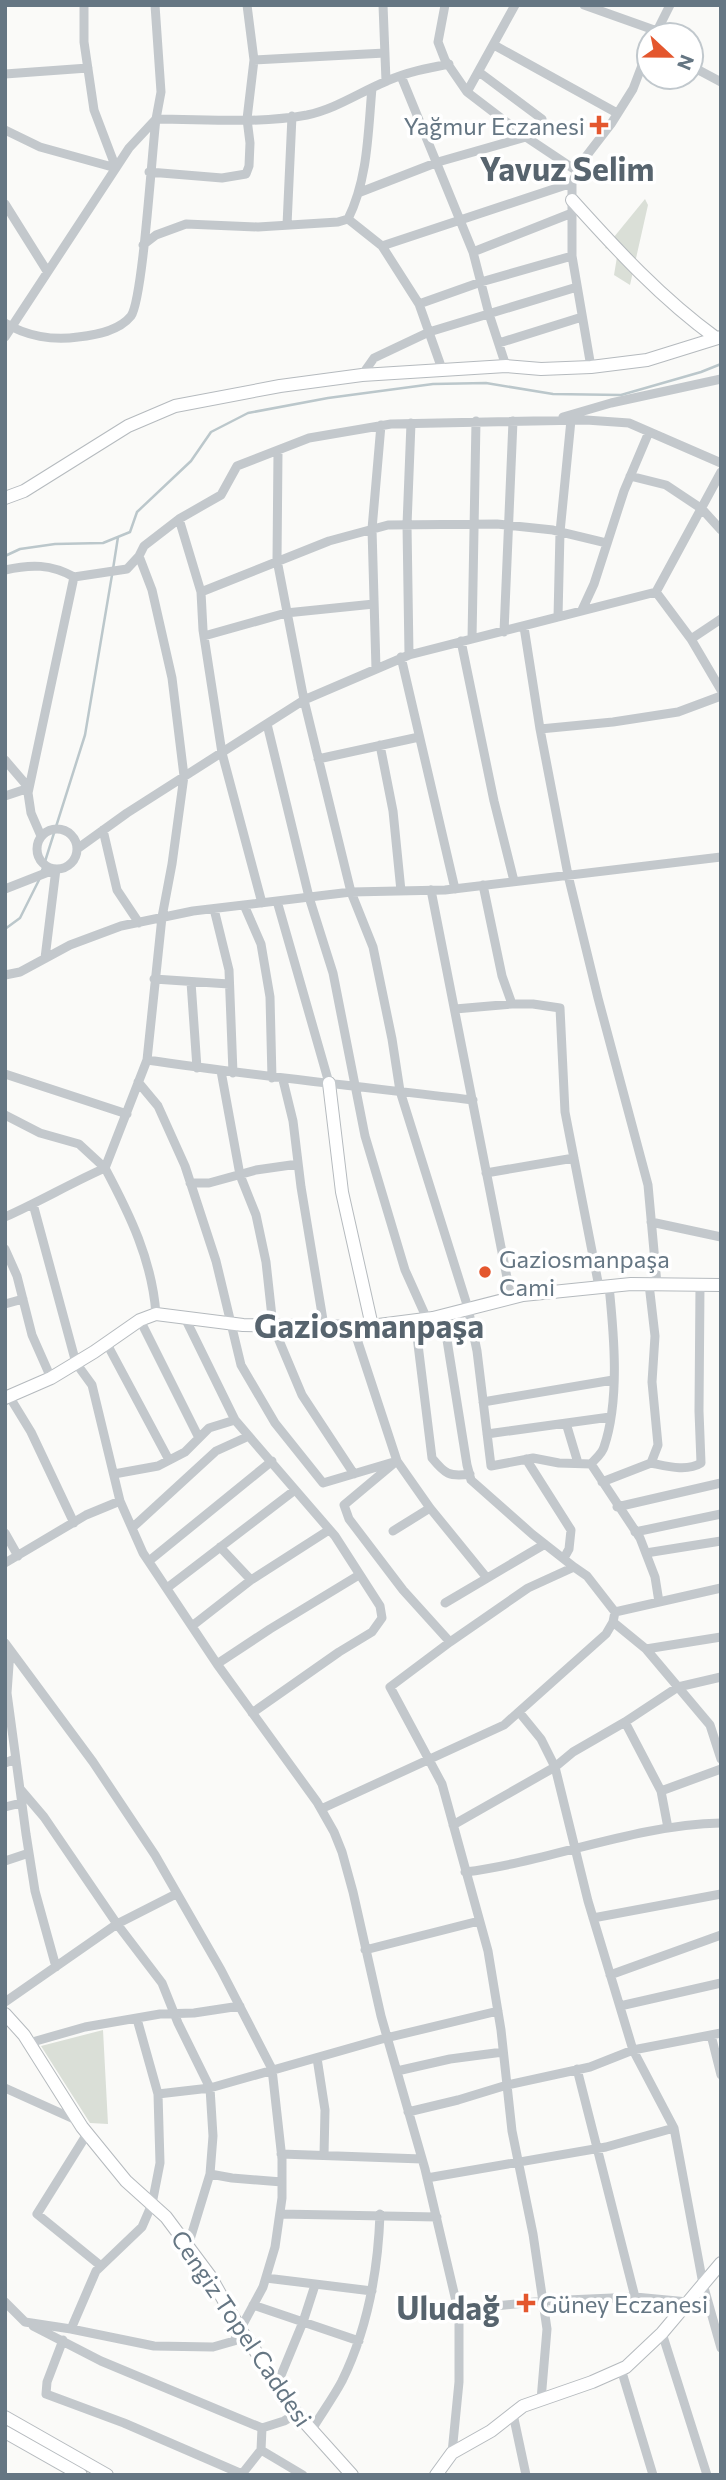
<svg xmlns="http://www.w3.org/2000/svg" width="726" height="2480" font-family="Commissioner,sans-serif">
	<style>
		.green { fill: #dadfd7 }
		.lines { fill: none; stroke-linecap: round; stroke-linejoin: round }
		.stream { stroke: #bbc7cb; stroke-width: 2.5 }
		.major-casing { stroke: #b5babe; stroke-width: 14 }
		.minor { stroke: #c3c8cc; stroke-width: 9 }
		.major { stroke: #fff; stroke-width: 12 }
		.poi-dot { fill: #e4572e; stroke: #fff; stroke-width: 2.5 }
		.labels { text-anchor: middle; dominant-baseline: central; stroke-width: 7; stroke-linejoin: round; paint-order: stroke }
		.poi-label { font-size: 24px; fill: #657683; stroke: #fff; text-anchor: start }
		.street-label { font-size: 24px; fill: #657683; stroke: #fff }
		.district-label { font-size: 32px; font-weight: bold; fill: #57646e; stroke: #fff }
	</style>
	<rect width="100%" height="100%" fill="#fafaf8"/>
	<!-- green -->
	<path class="green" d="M645,199l3,6 -18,80 -16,-10 4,-24 -13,-3z
		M103,2030l5,94 -18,-1 -49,-77z"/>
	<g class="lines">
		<!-- stream -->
		<path class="stream" d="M5,556l15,-7 35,-5 48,-1 27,-11 7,-20 54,-51 20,-29 37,-19 80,-15 105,-14 53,-1 67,11 68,1 80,-23 20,-8
			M113,569l5,-32
			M42,871l43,-136 27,-160
			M5,929l15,-11 20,-40"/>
		<!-- major casing -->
		<g class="major-casing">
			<path id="major" d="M572,200c45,50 89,98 144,138
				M5,498l19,-7 104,-65 47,-20 105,-20 82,-11 144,-9 35,3 50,-2 56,-7 74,-23
				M329,1083l13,109 30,134
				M5,1398l46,-20 43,-26 46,-32 16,-6 87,11 120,2 70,-9 90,-23 108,-11 90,1
				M5,2014l19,21 58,92 44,54 40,36 44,59 31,55 10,13 40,63 61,68
				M5,2417l102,58
				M5,2432l76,43
				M436,2475l16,-22 39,-22 32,-25 69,-24 34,-15 36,-34 59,-70"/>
		</g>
		<!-- minor -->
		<path class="minor" d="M84,5v37l10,68 22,58
			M383,5l3,76
			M445,5l-7,37 7,18 22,32
			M515,5l-48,87 59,45 51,34
			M584,5l73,26
			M655,35l15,-30
			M494,45l123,68
			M254,60l131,-7
			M691,66l30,16
			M479,72l63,47
			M5,74l83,-6
			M401,76l72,176 16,62 17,52
			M5,130l35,17 76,21
			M149,172l73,6 24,-4 3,-8 1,-23 -3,-24 7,-59 -7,-55
			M358,193l80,-31 88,-25
			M5,204l42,67
			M348,219l34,27 37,58 23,65
			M287,225l5,-109
			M143,245l13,-10 30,-11 72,3 80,-5 10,-3c20,-40 20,-87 24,-131
			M382,246l190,-63
			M473,252l99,-39
			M419,304l62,-22 91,-26
			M5,323c21,13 48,18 73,14 18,-2 41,-6 53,-21 12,-17 21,-166 25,-197 49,0 102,5 151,-4 29,-6 53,-23 80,-34 20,-9 41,-13 62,-17
			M5,337l124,-189 27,-29 5,-27 -6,-87
			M499,343l83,-26
			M591,367l-19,-111v-73l9,-20 30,-39 22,-35 16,-42
			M362,375l12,-17 55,-26 148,-45
			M563,417l48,-14 110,-24
			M278,452l-1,108 27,140 47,192 22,55 19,92 8,52 68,217 9,43 14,115 42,-8 26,5 32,1
			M630,476l36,9 36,24 19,21
			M179,519l22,73 2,38 19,123 40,150
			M139,556l13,34 20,88 12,98 -12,88 -10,53 -15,143 -42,108c25,47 47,92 51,146
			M5,570c26,-6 46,-6 69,7
			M201,592l128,-51 59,-16 109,-1 56,6 54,13
			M656,592l35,47 30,51
			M582,610l12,-26 30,-93 25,-59
			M558,617l2,-85 11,-112
			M524,627l16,102 28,146 30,123 50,187 9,99
			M504,632l9,-211
			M204,636l82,-23 88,-9
			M472,639l4,-218
			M691,639l30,-20
			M461,641l33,160 20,80
			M409,655l-2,-130 4,-102
			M401,657l54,232
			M376,669l-4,-140 9,-104
			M267,724l42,173 24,76 32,163 40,134 22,49
			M540,729l73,-7 65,-10 43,-16
			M380,745l13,66 8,80
			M318,759l101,-22
			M5,760l24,28 -24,8
			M37 849a20 20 0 1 1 40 0a20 20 0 1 1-40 0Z
			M103,830l14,60 22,33
			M41,836l-10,-23 -3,-20 46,-216 53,-8 12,-13 5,-10 35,-27 42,-24 16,-29 72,-28 82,-14 195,-4 43,3 92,40
			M77,849l50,-36 177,-113 105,-45 247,-63 65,-120
			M483,885l19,91 10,28h21l27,4 5,104 34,175
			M5,889l51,-20 -11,89
			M431,890l80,408
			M277,901l52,182
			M244,905l17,39 9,53 2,81
			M214,909l15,61 4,103
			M5,975l15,-3 50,-27 51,-19 72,-15 158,-19 94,-2 276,-33
			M154,979l75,5
			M191,982l6,86
			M455,1009l57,-5
			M147,1060c108,16 217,27 326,40
			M221,1071l19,104 16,40 10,47 7,64 29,69 52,79
			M5,1074l122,40
			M283,1080l10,41 8,66 23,139
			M138,1082l20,24 27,60 31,95 25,104 34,58 48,60 74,-22
			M5,1115l35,18 39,11 26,24c-34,15 -66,34 -100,49
			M486,1173l88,-15
			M190,1183h19l47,-13 42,-6
			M33,1204l43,159 16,22 28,116 23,52 74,111 100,138 17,30 8,20 11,40 28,124 44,153 34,145v68l-7,71
			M651,1222l70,15
			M5,1249l12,27 15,59 19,43
			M609,1286c5,49 11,114 -5,161 -2,7 -9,12 -13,17l49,74 15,39 4,25
			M5,1304l18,-5
			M443,1315l24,150 4,15 61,54 42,33
			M185,1318l50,102 100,116 45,70 2,12 -10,14 -33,20 -87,61
			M140,1320l59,118
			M415,1320l17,138c13,16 17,19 38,16
			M353,1327l44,134 33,47 57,70
			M107,1344l62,116
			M9,1396l22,36 43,91
			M483,1402l130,-22
			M566,1423l12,40
			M487,1434l123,-17
			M526,1459l45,71 -2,19 -5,9
			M651,1463c15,3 36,9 50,0l-2,-52 1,-126
			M393,1464l-49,41 5,14 54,71 47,52
			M114,1474l44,-8 27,-14 24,-24 26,-8
			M602,1482l49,-19 7,-18 -6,-63 3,-46 -6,-52
			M617,1507l104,-24
			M132,1528l84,-77 33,-15
			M393,1531l37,-23
			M635,1532l86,-18
			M5,1533l13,23
			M220,1547l31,33 78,-50
			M646,1553l75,-12
			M149,1561l123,-100
			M5,1563l81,-48 34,-14
			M167,1588l128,-98
			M445,1603l100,-59
			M613,1622l33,27 64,76 11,34
			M192,1626l59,-46
			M5,1643l88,119 62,93 66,115 51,99 10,90v39l-7,49 -12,40 -29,54 -21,6 -59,-1 -83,-17 -46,-7 -20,-20
			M646,1649l75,-12
			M10,1651l-3,42 19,141 9,57 21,76
			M217,1664l53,-35 89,-54
			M625,1722l36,69 7,37
			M5,1763l10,-4
			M21,1790l23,27 73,107 45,59 16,40 32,65 3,48 -3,38 -22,72
			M661,1791l60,-22
			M5,1807l16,-4
			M321,1809l183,-84 102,-91 7,-12 2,-10 106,-24
			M453,1825l102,-58 18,-15 52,-30 53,-35 43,-10
			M5,1861l24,-8
			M465,1872c87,-11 168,-47 256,-49
			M593,1918l128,-24
			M365,1950l114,-29
			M610,1975l111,-40
			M5,2002l112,-78 59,-30
			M620,2006l101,-23
			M137,2019l21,75
			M711,2035l10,40
			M29,2043l56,-16 75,-13 34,-1 46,-7
			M317,2058l8,52 -1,45
			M577,2069l58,228
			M397,2071l53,-12 53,-7
			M5,2088l71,32
			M408,2112l50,-12 49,-15 83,-18 43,-17 88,-17
			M674,2128l29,156 18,64
			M87,2134l-50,80 64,52
			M281,2154l141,5
			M210,2174l22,4 50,4
			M427,2178l179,-31 68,-19 -41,-78 -45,-149 -33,-134 -14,-28 -22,-27
			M280,2214l157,3
			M266,2278l106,13
			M253,2305l106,36
			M458,2310l86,-9 91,-4 53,5
			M33,2326l68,35 161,67 22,-7 12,-7
			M71,2329l25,-58 46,-44 10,-23 8,-41 -2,-69 52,-6 172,-49 116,-28
			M662,2333l45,142
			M63,2340l-16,42 -1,12 78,29 118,51 19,-24 1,-22
			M621,2369l32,106
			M277,2385l26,-63 12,-37
			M541,2400l6,-71 -14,-95 -21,-103 -11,-101 -13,-79 -46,-167 -52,-97 60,-45 78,-54 46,-21 13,9 28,36
			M513,2414l13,61
			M311,2431c10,-17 22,-33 31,-50 26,-53 36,-109 38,-167
			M261,2450l42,25"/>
		<!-- major -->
		<use href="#major" class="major"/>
	</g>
	<!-- markers -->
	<g class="poi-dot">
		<path d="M595.5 114.5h7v7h7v7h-7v7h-7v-7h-7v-7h7z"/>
		<circle cx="485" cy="1272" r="7"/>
		<path d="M522.5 2292.5h7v7h7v7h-7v7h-7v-7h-7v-7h7z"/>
	</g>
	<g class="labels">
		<!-- poi labels -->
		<g class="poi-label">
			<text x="585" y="125" text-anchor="end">Yağmur Eczanesi</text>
			<text x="499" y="1258">Gaziosmanpaşa<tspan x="499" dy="28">Cami</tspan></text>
			<text x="540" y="2303">Güney Eczanesi</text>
		</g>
		<!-- street labels -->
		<g class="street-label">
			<text transform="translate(242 2328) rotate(56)">Cengiz Topel Caddesi</text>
		</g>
		<!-- district labels -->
		<g class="district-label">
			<text x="567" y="168">Yavuz Selim</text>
			<text x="369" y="1325">Gaziosmanpaşa</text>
			<text x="448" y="2307">Uludağ</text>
		</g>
	</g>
	<!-- border -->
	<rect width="726" height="2480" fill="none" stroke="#657683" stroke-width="14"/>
	<!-- north arrow -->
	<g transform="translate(670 56) rotate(112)"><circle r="33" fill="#ffffff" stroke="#c1c8cd" stroke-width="2"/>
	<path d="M0-5L12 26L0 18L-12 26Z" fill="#e4572e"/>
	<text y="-10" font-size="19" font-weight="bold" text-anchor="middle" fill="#657683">N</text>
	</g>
</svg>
